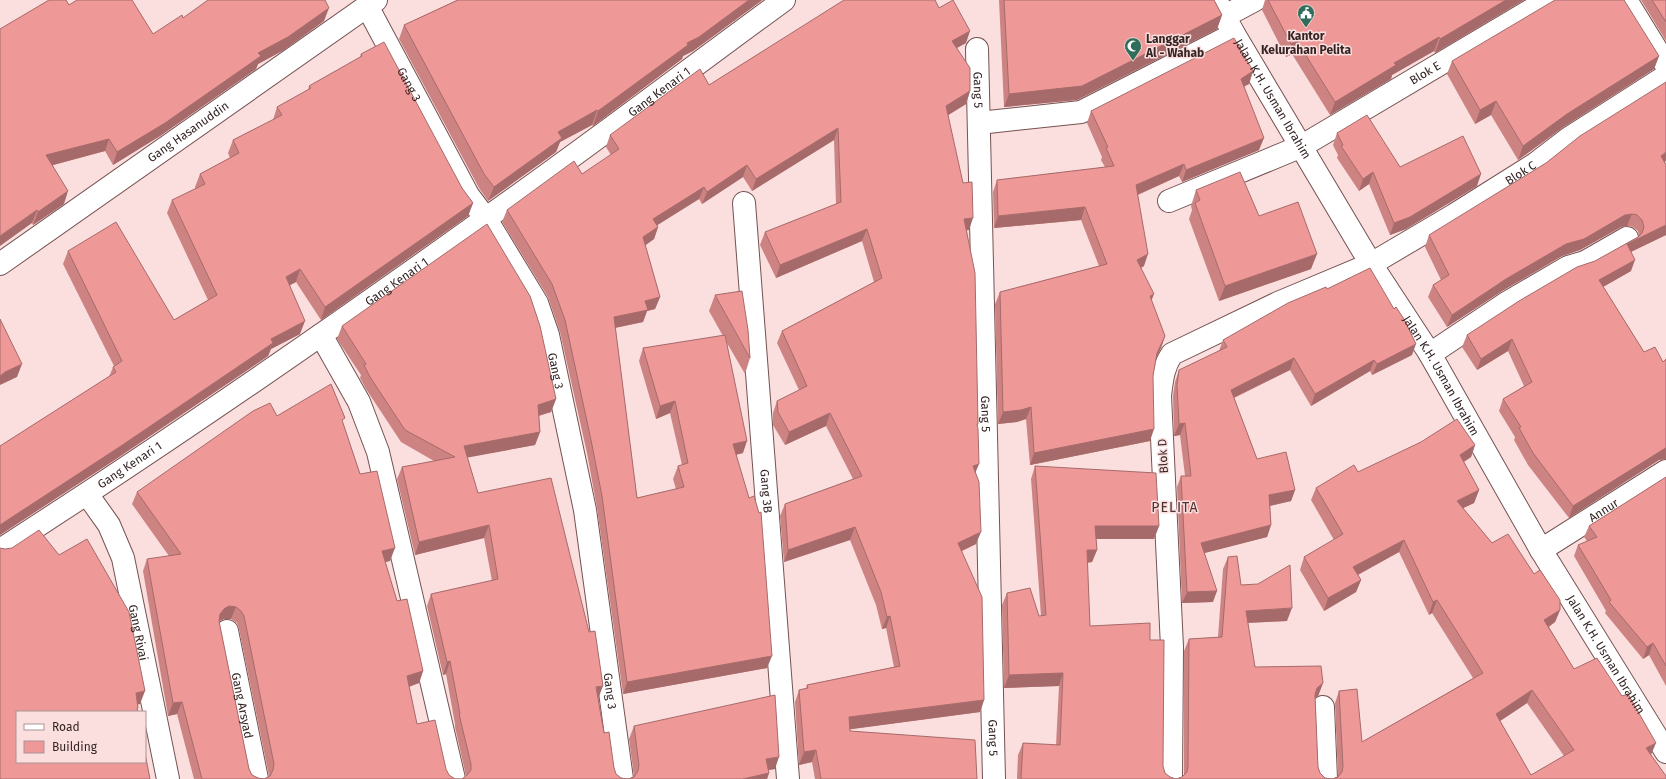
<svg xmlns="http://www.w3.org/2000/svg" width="1666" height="779" font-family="'Fira Sans',sans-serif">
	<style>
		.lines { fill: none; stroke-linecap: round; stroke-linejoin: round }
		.minor-casing { stroke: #765252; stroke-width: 24 }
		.minor { stroke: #fff; stroke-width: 22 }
		.wall { fill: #ce8383; fill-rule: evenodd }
		.shaded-wall { fill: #a76a6a }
		.building { fill: #ef9898; stroke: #a76a6a; fill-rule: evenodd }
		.labels { text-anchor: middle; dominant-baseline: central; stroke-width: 3; stroke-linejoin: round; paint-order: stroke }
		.poi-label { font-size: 12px; font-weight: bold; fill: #342424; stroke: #fadfde }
		.street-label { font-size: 12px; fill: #342424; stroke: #fadfde }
		.quarter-label { font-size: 14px; letter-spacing: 1px; fill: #513030; stroke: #fadfde }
	</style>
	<rect width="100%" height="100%" fill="#fadfde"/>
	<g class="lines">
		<!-- minor casing -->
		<g class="minor-casing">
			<g id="minor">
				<path id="s1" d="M1216,0l18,34 137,230 59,90 111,196 125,202"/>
				<path d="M1626,0l40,65"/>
				<path id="s2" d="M367,6l101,189 18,24 51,84 11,32 37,175 37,269"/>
				<path d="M1225,16l30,-16"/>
				<path id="s3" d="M977,49l17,730"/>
				<path d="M979,123l102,-11 153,-78"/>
				<path id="s4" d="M1169,201l133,-55 246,-146"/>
				<path id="s5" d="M744,203l44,576"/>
				<path id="s6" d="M0,264l376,-264"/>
				<path d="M321,335l38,67 19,50 76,327"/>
				<path d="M1430,354l78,-52 60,-35 17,-5 42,-24"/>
				<path id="s7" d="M87,494l22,31 14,33 45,221"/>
				<path id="s8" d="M0,550c165,-106 326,-217 485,-331 101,-71 199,-146 299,-219"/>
				<path id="s9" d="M1541,550l125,-79"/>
				<path id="s10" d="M227,631l30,148"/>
				<path d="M1323,707l3,72"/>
				<path id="s11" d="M1171,779l1,-132 -12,-251c2,-16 3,-29 12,-42l106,-51 93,-39 83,-49 81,-51 34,-26 97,-62"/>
			</g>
		</g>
		<!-- minor -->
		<use href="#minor" class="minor"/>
	</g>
	<!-- wall -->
	<path class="wall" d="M457,0h305l-1,1 -68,50 -10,5 -1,3 -89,67 -1,-1 -32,17 -4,10 -68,49 -9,-13 -80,-149 5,-14z
		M999,0h215l8,15 -5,14 -140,71 -73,7z
		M1265,0h259l-89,53 -1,-2 -42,24 -1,4 -61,36 -38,-61 -6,3 -24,-47z
		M1641,0h25v41z
		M69,5l84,29 30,-16 141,3 -40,29 -26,14 -2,5 -96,67 -47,29 -8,-14 -52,14 11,39 -31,21 -1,-2z
		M939,8l27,35 -9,5 13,43 -4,13 -18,11 21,115h-2l11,194 -1,2 -1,46v72l-14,7 22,149 -4,12 -130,17v2l127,48h-162l-3,-17 -13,3 -4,-63 4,-12 7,-2 1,-3 87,-18 -8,-39 -4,1 -6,-24 -26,-65 -66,22 -4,-46 5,-12 68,-25 -27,-53 -41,19 -12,-20v-12l4,-12 22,-11 -22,-47 5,-12 92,-49 -12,-41 -86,37 -16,-33 5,-13 71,-28 -2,-64 -82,51 -9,-14 -41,27 -3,-5 -42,26 1,2 -4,12 -9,6 15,52 -5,12 -8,2 -4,11 -28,6 22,170 39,-9 -3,-10 5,-13 4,-1 -12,-52 -14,6 -17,-58 4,-13 80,-12 -14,-25 6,-16 35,63 -5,16 -18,-31 16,110 -7,2 31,213 -144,26 -26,-186 -10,-55 -27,-121 -12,-35 -46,-75 5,-12 75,-36 29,-19 -5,-8 4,-12 99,-50z
		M361,54l112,149 -5,13 -147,104 -25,-38 -6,3 10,49 -29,15 -3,7 -152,103 -116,76v-89l109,-69 4,-10 1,-1 -51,-102 5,-13 106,69 34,-20 -41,-87 5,-13 24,-11 -1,-2 5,-13 30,-16 -2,-5 5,-13 40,-20 4,-13 31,-17 1,-4 51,-29z
		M1659,56l-5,13 -92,59 -44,32 -27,-45 -16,9 -28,-50 5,-13z
		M1253,71l-4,13 -5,2 15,64 -77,32 -3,-6 -41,19 6,71 -3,2 10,33 14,35 -4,12 -5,10 -3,18 -3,65 -120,24 -4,-46 -9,3 -19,2 -3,-120 5,-12 99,-26 -18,-46 -87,8 -1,-36 4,-12 108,-13 -4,-7 1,-3 -15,-34 4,-12z
		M1337,133l63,34 77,19 -71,43 -16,6 -21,-51 -10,7 -22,-33 1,-3 -5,-10z
		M1665,162l1,3v70l-35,17v19l-28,16 41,65 19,10 3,-3v100l-7,1 -90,58 -41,-53 -14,-25 1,-3 -16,-26 4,-12 21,-13 -16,-35 -31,19 -15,-23 5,-12 171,-98 1,-1 -1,-5 -5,-4 -6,-1 -6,1 -41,23 -18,6 -60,35 -55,36 -19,-30 5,-12 8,-5 -16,-33 4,-12z
		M1196,190l63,26 52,53 -92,32 -30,-82 3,-9 -1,-4z
		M1327,289l85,66 -40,20 -2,-4 -59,35 -21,-36 -56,28 23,61 38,31 -4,11 -21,5 1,19 -4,12 -63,16 9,49 -31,1 -5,-116 4,-11h4l-5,-41 -6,1 -1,-40 2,-14 4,-12 40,-19 4,-11z
		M342,326l214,73 -5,13 -12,4 1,16 -5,13 -68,12 11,36 120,206 6,34 10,35 2,6 5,4 7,1 6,-3 -5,-37 5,-13 141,43 -6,1v3l-2,6h-573l-17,-65 -9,2 -25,-145 4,-12 22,-3 -37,-52 5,-12 140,-76 66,8 17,50 30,87 -5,1 12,39 26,70 -4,12 -10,4 8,37 32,51 6,4h7l4,-3 -11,-49v-3l-9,-50 -3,1 -16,-69 4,-12 61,-13 -8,-43 -69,17 -18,-76 5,-12 32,-6 -33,-19 -35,-53 -6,-11 1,-3 -24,-36zM224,619h7l6,4 2,6 30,147 -5,3 -6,-1 -6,-3 -3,-6 -30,-148z
		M1475,445l-4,12 -7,5 15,28 -5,13 -11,5 29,35 42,31 26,36 -5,12 -6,5 25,42 77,86 15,24h-649l1,-24 5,-12 33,2 3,-59 -55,2 -2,-83 5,-12 32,23h2l-10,-137 4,-13 124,60 -5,13h-58l1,11 -5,12 -5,1 3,63 60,14 13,126 2,7 5,4 6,2 6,-2 2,-2v-124l5,-12 29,-2 5,-68 5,-12 13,28 46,36 -39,2 7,44 68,16 -5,13 -3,2 3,69 2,6 5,5 7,1 6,-3 -3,-73 4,-12 23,51 111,-64 -41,-65 -3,2 -30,-63 -41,23 3,5 -5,12 -32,19 -24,-41 4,-13 30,-17 -23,-40 5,-12 42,-16zM1527,703l37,53 -33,19 -31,-54z
		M1666,477v209l-17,-31 -6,4 -38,-46 1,-2 -32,-55 4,-11 9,-4 -3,-4 5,-11z"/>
	<!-- shaded-wall -->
	<path class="shaded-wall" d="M749,0h13l-1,1 -68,50 -10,5 -1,3 -89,67 5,-15 89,-68z
		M1506,0h18l-89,53 5,-14z
		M329,8l-5,13 -40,29 -26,14 -2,5 -96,67 -47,29 4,-13 141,-99z
		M1222,15l-5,14 -140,71 -73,7 5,-13z
		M970,31l-4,12 -19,10 5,-12z
		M1439,37l-5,14 -42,24 -1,4 -61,36 5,-13 59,-39z
		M1297,41l-5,13 -6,3 5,-13z
		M1659,56l-5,13 -92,59 -44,32 5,-14 44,-32z
		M1253,71l-4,13 -13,7 5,-12z
		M970,91l-4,13 -24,15 4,-13z
		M1496,101l-5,14 -16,9 5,-14z
		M597,110l-5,15 -32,17 -4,10 -68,49 6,-14 64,-55z
		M838,128l-4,12 -82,51 4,-12z
		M1264,138l-5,12 -77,32 4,-12z
		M109,139l-4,12 -63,17 4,-13z
		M1666,152v9l-9,7 4,-12z
		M1184,164l-5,12 -47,21 4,-12z
		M747,165l-4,12 -41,27 5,-12z
		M1373,172l-4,12 -10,7 4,-12z
		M1481,174l-4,12 -71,43 -16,6 4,-12z
		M704,187l-5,12 -51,32 5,-12z
		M68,191l-4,13 -31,21 5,-13z
		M473,203l-5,13 -147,104 4,-13z
		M1085,207l-4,13 -87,8 4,-12z
		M37,210l-5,13 -32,23v-10z
		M1632,214l-5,12 -6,1 -41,23 -18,6 -60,35 -55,36 5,-12 54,-36 60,-35 59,-29z
		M973,218l-4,12 -9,1 4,-12z
		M1666,225v10l-44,21 5,-12z
		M658,227l-4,12 -15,11 4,-13z
		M867,229l-5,12 -86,37 4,-13z
		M1148,254l-4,12 -11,6 4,-12z
		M1317,254l-6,15 -92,32 6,-15z
		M1635,260l-4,11 -37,21 5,-12z
		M300,269l-4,13 -15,8 5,-13z
		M1154,294l-5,13 1,-11z
		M660,297l-5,12 -8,2 -4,11 -34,7 5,-12 31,-16z
		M305,321l-5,13 -29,15 -3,7 -152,103 -116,76v-10l271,-186z
		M1165,336l-4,12 -8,17 4,-12z
		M1512,339l-4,12 -31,19 4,-11z
		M1416,344l-4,11 -40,20 5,-11z
		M1294,358l-4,12 -63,31 4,-11z
		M1374,360l-4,11 -59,35 4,-12z
		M22,364l-5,13 -17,8v-9l5,-4z
		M556,399l-5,13 -18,5 5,-12z
		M675,401l-5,12 -14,6 4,-13z
		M1031,407l-5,12 -9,3 -19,2 5,-12z
		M830,413l-4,13 -41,19 4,-13z
		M1185,423l-5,12 -6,1 5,-12z
		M1154,429l-4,12 -120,24 4,-12z
		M540,432l-5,13 -75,14 4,-13z
		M747,441l-4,12 -14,3 4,-12z
		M1475,445l-4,12 -16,10 5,-12z
		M1666,448v11l-7,1 -90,58 4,-12 91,-57z
		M979,464l-5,12 -1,-10z
		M1295,490l-4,11 -26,6 4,-12z
		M1479,490l-5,13 -21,10 4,-12z
		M489,525l-5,13 -69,17 4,-13z
		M1271,525l-4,12 -70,18 4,-12z
		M1095,526h64l-5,13h-63z
		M855,527l-5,13 -66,22 4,-12z
		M981,532l-5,12 -23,11 5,-12z
		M1404,540l-5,12 -51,28 5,-13z
		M395,548l-5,13 -13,3 5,-13z
		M1087,550h10l-5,12 -10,1z
		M1361,580l-5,12 -32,19 4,-13z
		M1217,591l-4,11 -31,1 5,-11z
		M1437,600l-5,13 -3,2 4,-13z
		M229,606l7,1 -5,12h-7l-5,2 1,-7 4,-5z
		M1292,608l-5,13 -46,2 5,-12z
		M1560,610l-5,12 -15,10 4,-12z
		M890,616l-4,12 -4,1 5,-12z
		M1653,643l-4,12 -6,4 4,-12z
		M772,656l-5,12 -144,26 4,-12z
		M450,661l-4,13 -3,1 4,-13z
		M423,671l-4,12 -17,6 5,-13z
		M1063,673l-4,13 -55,2 5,-13z
		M1323,683l-5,13 -6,5 5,-13z
		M603,686l-5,13 -2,-12z
		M1532,690l-5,13 -36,24 5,-13z
		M145,691l-5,13 -9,2 5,-13z
		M984,700l-4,12 -135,18 4,-13z
		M182,702l-5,12 -9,2 5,-13z
		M1656,743l-5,12 -5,-7z
		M816,750l-4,12 -13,3 5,-13z
		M779,757l-4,12 -13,2 4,-12z
		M769,773l-2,6h-24z"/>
	<!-- building -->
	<path class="building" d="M49,0h17l3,5 8,-5h55l21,34 29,-19 1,3 25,-18h117l4,8 -41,29 -30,16 3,3 -96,67 -48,29 -8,-13 -63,16 22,36 -30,21 -1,-2 -37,26v-207z
		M458,0h291l-50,37 -12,6 1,2 -90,66 -1,-1 -39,22 4,6 -68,49 -10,-13 -80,-149z
		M844,0h91l4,8 14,-8 17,31 -18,10 18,27v23l-24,15 17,77 9,-1 1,36 -9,1 11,54 3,151h-1l1,5 1,35 -6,2 6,16 2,50 -23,11 24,54 2,103 -135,17 1,14 125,9 2,39h-156l-5,-29 -12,2 -5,-62 9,-2 -1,-3 93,-19 -10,-50 -3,1 -6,-25 -26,-65 -67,23 -3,-46 77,-28 -32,-63 -41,19 -11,-20 -1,-11 30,-15 -25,-55 100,-53 -15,-49 -87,36 -15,-33 76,-30 -3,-74 -82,51 -9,-14 -40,27 -3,-5 -51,32 5,8 -15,10 17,60 -15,4 3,9 -34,7 23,181 47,-11 -6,-21 10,-3 -13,-62 -15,5 -17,-58 82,-13 22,106 -14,3 16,54 5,-2 5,17 2,-1 11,144 -145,26 -25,-186 -11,-56 -26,-120 -13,-36 -45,-74 67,-49 8,13 37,-25 -9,-14 90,-66 9,16z
		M1004,0h210l8,15 -140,71 -73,8z
		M1268,0h238l-66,39 -1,-2 -45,26 2,2 -61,37 -38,-61 -6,3z
		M1555,0h69l35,56 -92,58 -44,32 -27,-45 -16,9 -28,-49z
		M1652,0h14v22z
		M1234,38l19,33 -12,8 23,59 -78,32 -2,-6 -48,21 12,69 -11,6 17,34 -4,2 15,40 -8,17 -4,23 1,53 -120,24 -3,-46 -10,3 -18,2 -3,-120 107,-28 -22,-57 -87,9 -1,-36 117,-14 -8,-18 2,-1 -17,-36z
		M384,42l78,146 11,15 -148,104 -25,-38 -14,8 19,44 -34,18 2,4 -152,103 -121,79v-79l116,-74 -3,-5 9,-6 -54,-110 48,-29 58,98 43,-25 -45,-95 33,-16 -5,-10 39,-21 -6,-13 49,-25 -5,-8 34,-19 -2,-2 53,-30 -1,-2z
		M1666,82v70l-5,4 5,9v60l-39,19 8,16 -36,20 45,72 11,-5 8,15 3,-3v89l-2,1 -91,57 -40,-53 -14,-25 2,-1 -18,-28 29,-17 -20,-43 -31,20 -14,-24 52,-34 58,-34 18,-6 43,-24 4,-4 2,-6 -2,-7 -5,-5 -5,-1 -7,1 -41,24 -18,5 -60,35 -54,36 -19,-30 16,-10 -20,-40 117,-72 34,-27z
		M1367,115l33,52 63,-31 18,38 -71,43 -16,6 -21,-51 -10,7 -22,-33 2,-1 -6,-12z
		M1240,172l19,44 39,-14 19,52 -92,32 -30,-83 5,-3 -4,-10z
		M487,224l43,72 10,30 16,73 -18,6 2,27 -76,14 14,47 73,-15 38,154 6,-1 8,55 -7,1 8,46 5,-1 5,36 2,6 5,4 7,1 6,-2 4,-6 1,-6 -5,-39 141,-31 4,62 -13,2 3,14 -26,6h-541l-20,-77 -9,1 -26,-144 34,-5 -44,-62 116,-81 17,-8 7,13 54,-32 14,34 -3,2 18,54 17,-3 18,77 -13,3 15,50 10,-2 16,72 -16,5 10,48 18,-4 11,49 3,6 6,4h7l5,-4 4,-5v-6l-12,-50h1l-10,-53 -3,1 -16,-68 67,-15 -9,-54 -70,17 -17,-75 53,-10 -50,-27 -35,-53 -6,-12 2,-1 -24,-38zM229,606l7,1 5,4 3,5 30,148 -1,6 -3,6 -6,3 -6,-1 -6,-3 -3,-6 -30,-148 1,-7 4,-5z
		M1370,268l24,41 2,-2 8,12 12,25 -39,20 -3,-4 -59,34 -21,-36 -63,32 26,69 29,-7 9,38 -26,5 2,30 -70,18 16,48 -30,1 -6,-116h10l-6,-53 -6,1 -2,-39 2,-15 48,-23 -4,-7 65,-37 38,-16 1,2z
		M742,291l6,39 2,28 -35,-63z
		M0,319l22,45 -17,8 -5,4z
		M1457,419l18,26 -15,10 19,35 -22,11 35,42 16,-9 26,40 6,-4 20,30v10l-16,10 30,49 23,-11 25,38 6,-2 28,49 -10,5 20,28v3h-645l2,-36 37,2 3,-72 -54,2 -2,-82 23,-5 9,28 7,-1 -11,-149 121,7 3,53h-64l2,24h-10l3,76 60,-3v17h14l-1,126 2,7 5,4 6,2 6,-2 5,-5 1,-6 1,-127 33,-2 6,-80 9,-1 4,29 17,-1 32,-19 2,43 -46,3 9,56 66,-1 2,17 -6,5 -2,7 3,72 2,6 5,5 7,1 6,-2 4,-5 1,-6 -4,-75 18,-2 5,53 121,-69 -46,-73 -4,2 -29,-62 -51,27 8,13 -33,18 -24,-41 39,-23 -27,-46 38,-23 4,7 63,-30zM1532,690l42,60 -43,25 -35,-61z
		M1666,477v189l-13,-23 -6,4 -38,-45 2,-2 -33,-55 19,-8 -8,-11z
		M39,530l20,25 28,-16 42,73 16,79 -9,2 2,15h-1l1,4h-121v50h128v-9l5,26h-150v-231l5,1 7,-1z"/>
	<!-- icons -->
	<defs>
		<g id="civic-pin" transform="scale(0.9)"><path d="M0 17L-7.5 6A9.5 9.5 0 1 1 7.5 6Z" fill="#306e5b" stroke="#fadfde"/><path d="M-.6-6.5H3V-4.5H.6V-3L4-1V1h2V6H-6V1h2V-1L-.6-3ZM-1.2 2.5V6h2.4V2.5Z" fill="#fff"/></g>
		<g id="mosque-pin" transform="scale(0.9)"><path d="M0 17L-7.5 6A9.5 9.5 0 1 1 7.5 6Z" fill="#306e5b" stroke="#fadfde"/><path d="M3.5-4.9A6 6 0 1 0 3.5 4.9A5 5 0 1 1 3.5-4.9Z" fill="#fff"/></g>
	</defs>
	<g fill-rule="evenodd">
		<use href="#civic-pin" x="1306" y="13"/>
		<use href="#mosque-pin" x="1133" y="46"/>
	</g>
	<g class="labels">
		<!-- poi labels -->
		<g class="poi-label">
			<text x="1306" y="36">Kantor<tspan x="1306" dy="14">Kelurahan Pelita</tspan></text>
			<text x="1146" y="39" text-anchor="start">Langgar<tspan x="1146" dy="14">Al - Wahab</tspan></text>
		</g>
		<!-- street labels -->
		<g class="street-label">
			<text stroke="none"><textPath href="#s4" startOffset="287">Blok E</textPath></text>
			<text stroke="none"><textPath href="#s2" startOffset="89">Gang 3</textPath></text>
			<text stroke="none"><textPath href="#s3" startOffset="41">Gang 5</textPath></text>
			<text stroke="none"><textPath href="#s8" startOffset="803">Gang Kenari 1</textPath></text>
			<text stroke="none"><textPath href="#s1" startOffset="114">Jalan K.H. Usman Ibrahim</textPath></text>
			<text stroke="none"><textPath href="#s6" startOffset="230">Gang Hasanuddin</textPath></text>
			<text stroke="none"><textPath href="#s11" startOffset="821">Blok C</textPath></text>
			<text stroke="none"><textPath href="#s8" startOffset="479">Gang Kenari 1</textPath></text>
			<text stroke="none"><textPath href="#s2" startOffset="413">Gang 3</textPath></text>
			<text stroke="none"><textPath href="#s1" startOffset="438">Jalan K.H. Usman Ibrahim</textPath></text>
			<text stroke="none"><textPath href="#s3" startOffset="365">Gang 5</textPath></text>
			<text transform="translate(1163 456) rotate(-93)">Blok D</text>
			<text stroke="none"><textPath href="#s8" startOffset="155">Gang Kenari 1</textPath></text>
			<text stroke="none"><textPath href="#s5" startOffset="289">Gang 3B</textPath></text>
			<text stroke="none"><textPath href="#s9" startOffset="74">Annur</textPath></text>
			<text stroke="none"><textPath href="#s7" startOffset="150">Gang Rivai</textPath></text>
			<text stroke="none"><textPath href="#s1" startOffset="762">Jalan K.H. Usman Ibrahim</textPath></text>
			<text stroke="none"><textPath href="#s2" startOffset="738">Gang 3</textPath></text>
			<text stroke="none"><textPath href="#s10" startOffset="76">Gang Arsyad</textPath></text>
			<text stroke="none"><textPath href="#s3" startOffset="689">Gang 5</textPath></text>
		</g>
		<!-- quarter labels -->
		<g class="quarter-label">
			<text x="1175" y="507">PELITA</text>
		</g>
	</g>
	<!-- legend -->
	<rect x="16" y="711" width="130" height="52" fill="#fadfde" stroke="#ab9494"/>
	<rect x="24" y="724" width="20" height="6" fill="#ffffff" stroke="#ab9494"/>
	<text x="52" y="731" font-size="12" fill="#342424">Road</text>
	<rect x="24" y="741" width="20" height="12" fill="#ef9898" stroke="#ab9494"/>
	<text x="52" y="751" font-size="12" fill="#342424">Building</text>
</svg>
